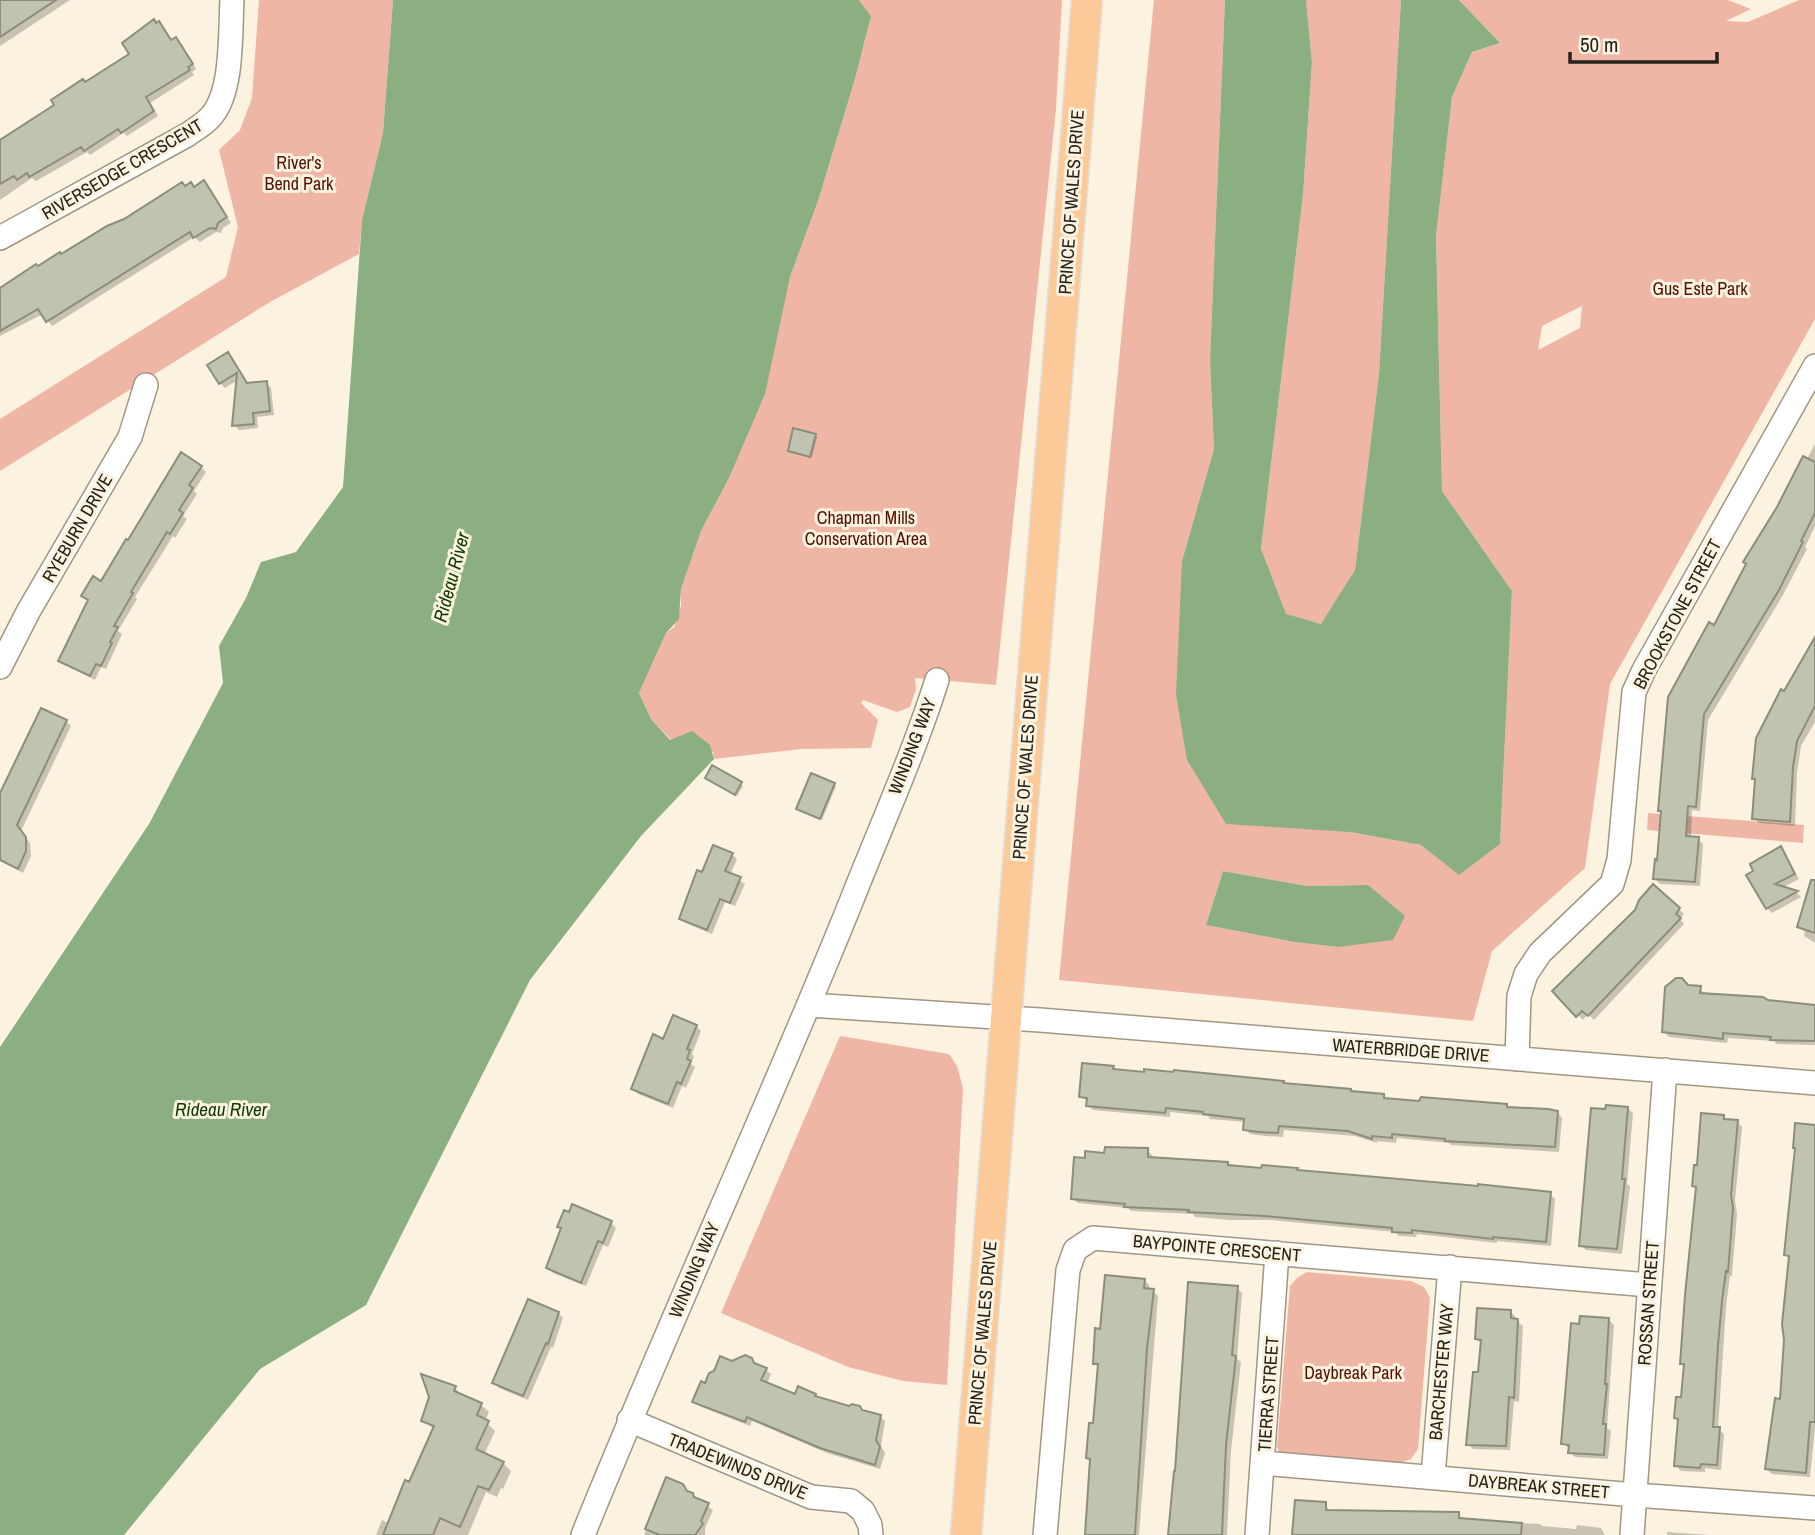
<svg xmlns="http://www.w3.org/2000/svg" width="1815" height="1535" font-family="'Archivo Narrow',sans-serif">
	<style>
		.green { fill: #efb6a6; fill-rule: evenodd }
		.water { fill: #8cae83 }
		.shadow { fill: #0003 }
		.building { fill: #c0c3af; stroke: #8b8e7b; stroke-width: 2 }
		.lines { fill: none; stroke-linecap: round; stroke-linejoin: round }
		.minor-casing { stroke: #9f9784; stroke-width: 26 }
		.major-casing { stroke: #e0e0df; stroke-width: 33 }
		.minor { stroke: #fff; stroke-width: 23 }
		.major { stroke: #fcc999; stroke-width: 30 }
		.labels { text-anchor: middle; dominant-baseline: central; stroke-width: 6; stroke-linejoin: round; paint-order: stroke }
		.park-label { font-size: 18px; fill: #521000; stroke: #fbf3df }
		.street-label { font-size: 18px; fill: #25221b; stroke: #fbf3df }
		.water-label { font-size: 19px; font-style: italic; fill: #0c3a00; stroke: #fbf3df }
	</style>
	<rect width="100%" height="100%" fill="#fbf3df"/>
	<!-- green -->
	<path class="green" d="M259,0h134l-10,133 -21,87 -3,34 -89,48 -270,169v-52l226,-142 12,-50 -19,-77 21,-20 12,-32z
		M859,0h203l-6,109 -60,576 -81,-7 1,11 -6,18 -13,5 -34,-12 -2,3 17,17 -7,28 -69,1 -88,10 -1,-7 -42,-12 -20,-21 -12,-26 27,-60 8,-6 7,-21v-17l20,-58 28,-53 61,-201 28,-76 37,-122 16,-63z
		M1154,0h71l-15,360 4,89 -32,112 168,271 71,13 38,29 41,-30 12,-253 -70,-100 -6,-255 16,-139 20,-45 28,-9 -41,-43h269l23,9 -25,12 22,1 51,-22h16v319l-205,365 -25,184 -93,83 -19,70 -414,-41zM1582,306l-2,22 -42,22 4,-24zM1223,871l84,15 61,-1 -30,62 -44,-5 -88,-17z
		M1306,0h95l-22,374 -24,196 -33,54 -36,-9 -25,-65 42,-355 9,-133z
		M1648,813l156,12 -1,18 -156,-13z
		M840,1036l109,18 8,12 6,22 -16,297 -44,-4 -55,-14 -127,-54z
		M1307,1272l104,9 13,6 6,11 -12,151 -7,10 -11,4 -114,-8 -7,-3 -2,-5 13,-161 7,-8z"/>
	<!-- water -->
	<path class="water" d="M393,0h466l12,16 -16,63 -37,122 -28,76 -25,117 -36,84 -28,53 -20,58 -2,30 -13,14 -27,60 12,26 19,21 22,-9 18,14 4,14 -73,77 -111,144 -164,325 -106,64 -136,166h-124v-488l149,-223 74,-141 -4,-37 27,-48 15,-36 35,-10 47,-65 19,-267 21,-87z
		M1225,0h81l6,62 -9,133 -42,354 25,65 35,10 34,-54 24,-196 22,-374h58l41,43 -28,9 -20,45 -16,139 6,255 70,100 -12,253 -41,31 -38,-30 -71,-13 -124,-8 -39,-64 -11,-65 6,-134 32,-112 -4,-89z
		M1223,871l84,15 61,-1 37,31 -12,24 -55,7 -44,-5 -88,-17z"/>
	<!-- shadow -->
	<path class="shadow" d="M0,0h70l-70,46z
		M159,23l13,18 4,-2 5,5 15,25 -4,3 2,3 -44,28 8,13 -31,20 -3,-3 -34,22 -3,-3 -51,29 -4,-3 -32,22v-60l56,-34 29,-22 46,-29z
		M204,182l27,41 -8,5 -2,5 -5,-1 -16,10 -6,-5 -142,89 -9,-12 -43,22v-46l62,-34 120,-72 3,4h9z
		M228,354l20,31 18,-2 5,5 3,27 -17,2 1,11 -19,2 -5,-5 4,-45 -13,8 -5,-5z
		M815,435l2,2 -5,20 -22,-7z
		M1815,444v82l-10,21 2,2 -24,46 -75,125 -8,91 -8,-1 -1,28 7,1 5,5 -3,42 -40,-2 -5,-5 4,-17 3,-49 -3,-3 56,-183z
		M201,467l5,5 -12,19 3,3 -14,22 4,3 -12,19 -2,-2 -38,61 2,2 -19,32 4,3 -16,35 -5,-2 -6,13 -29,-15 -5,-5 40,-77z
		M1815,638v84l-14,24 -4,27 -2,53 -36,-3 -5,-5 3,-37 -3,-3 30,-85z
		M66,721l5,5 -50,105 9,12 1,13 -8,17 -23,-12v-64z
		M709,780l32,4 2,2 -6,10z
		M834,784l2,2 -14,34 -22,-10z
		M1781,848l18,31 -17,9 15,5 4,4 -29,16 -5,-5z
		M732,854l5,5 -7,16 15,9 -10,22 -10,-4 -13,32 -26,-11 -5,-5 22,-44z
		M1815,898v45l-11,-7 1,-4 -6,-6z
		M1679,909l5,5 -4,5 4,5 -90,96 -6,-6 -5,6 -29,-29z
		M1688,987l12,1 5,7 110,11v39l-38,-1 -3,-3 -46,-3 -1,5 -58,-6 -5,-5z
		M696,1026l5,5 -9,23 2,3 -3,7 4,3 -9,21 -4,-2 -9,22 -35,-14 -5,-5 31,-48z
		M1113,1068l4,3 166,11 3,3 97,11 5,4 169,12 5,6 -3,34 -108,-7 -2,-2 -52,-5 -1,5 -19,-2v2l-22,-7 -71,-6 -1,7 -18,-1 -15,-2 -5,-5 1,-7 -36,-3 -2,-3 -38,-4v5l-77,-7 -5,-5v-3l-7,-6z
		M1628,1108l5,5 -6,71 3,2 -8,68 -36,-4 -5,-5z
		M1723,1117l5,4 9,1 5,5 -7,74 2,13 -5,62h-2l-4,31 -8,122 6,5 -3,36 -16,-2v4l-24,-1 -5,-5 3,-45 -3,-3 7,-19 2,-32 -3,-3 15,-174 -3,-4z
		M1815,1126v301l-5,50 -38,-3 -5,-5 14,-68 9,-142 -4,-4z
		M1147,1150l5,5v4l398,35 5,5 -4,47 -54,-5v2l-80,-9 -1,3 -17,-1 -4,-4 -124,-12h-41l-35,-3 -2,-3 -62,-3 -3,-3 -50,-5 -6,-5 14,-38 20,-6z
		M573,1207l38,16 5,5 -8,19 -5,-2 -17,41 -33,-13 -5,-5 15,-38 -4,-3 11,-13z
		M1144,1280l5,5v6h4l5,5 -19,239h-52l5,-74 -4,-3 7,-33 4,-57 -5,-5 7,-33z
		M1237,1288l5,5 -5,66 4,3 -10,89 -4,84h-56z
		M1511,1312l5,5 -1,3 8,6 -4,76 -5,-1 -4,49 -37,-1 -5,-5 12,-70 2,-30 -6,-5z
		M558,1313l5,5 -10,30 -2,-1 -23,53 -29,-12 -5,-5z
		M1609,1320l5,5 -7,103 4,3 -3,28 -33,-2 -5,-5v-3l-7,-5z
		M751,1360l20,14 -4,10 29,12 19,-1 3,4 62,17 5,5 -4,25 4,7 -5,16 -53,-16 -75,-32 -2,5 -51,-20 -5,-5 12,-16 26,-23z
		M455,1388l8,8 18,9 8,7 -4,9 10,10 -11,24 19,8 8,8 -8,18 -2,-1 -4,9 -11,-5 -18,43h-92l6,-15 8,4 44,-95 -11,-9z
		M667,1479l15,6 15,15 16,10 -8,18v7h-61z
		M1325,1504l5,7 128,3 5,5 12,2 65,3 2,2 34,3 1,-4 24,3 4,7h-311z
		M1667,1532l42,3h-42z"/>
	<!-- building -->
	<path class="building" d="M0,0h56l-56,37z
		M154,19l2,4 3,-2 12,19 5,-3 17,27 -5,3 2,3 -44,27 8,14 -33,22 -3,-4 -34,22 -3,-4 -52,30 -2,-4 -10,7 -3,-4 -14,8v-44l54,-35 -3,-5 32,-21 2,3 44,-28 -7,-11z
		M204,180l23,37 -9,6 -2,6 -6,-1 -17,10 -3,-6 -144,90 -8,-13 -38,22v-43l36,-24 2,2 22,-14 1,2 46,-28 17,-7 58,-37 3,4 6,-4 3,5z
		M228,352l19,31 20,-2 3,30 -17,2 1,11 -22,2 5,-53 -18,11 -12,-19z
		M793,428l23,6 -6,23 -22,-6z
		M181,452l21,14 -13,19 4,3 -14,22 4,3 -13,21 -3,-2 -36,60 2,1 -19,33 4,1 -8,15 2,1 -11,23 -5,-2 -6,12 -32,-15 30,-61 -7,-4 12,-20 8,5 25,-42 2,1z
		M1803,456l12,6v51l-14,28 2,1 -24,48 -75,124 -8,93 -8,-1 -2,30 13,1 -4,45 -42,-3 2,-20 2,1 4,-49h-3l10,-114 41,-75 5,3 32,-61 -3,-2 34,-55z
		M1815,637v69l-18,35 -4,26 -3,55 -38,-3 3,-40h-3l4,-41 25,-49 3,2z
		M41,708l26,12 -50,105 9,12v14l-8,18 -18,-9v-67z
		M712,765l30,17 -7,13 -30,-17z
		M811,773l24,10 -15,36 -24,-10z
		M713,845l20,8 -8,18 16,6 -11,26 -10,-4 -13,31 -28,-11 18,-49 5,2z
		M1781,846l14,28 -20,10 23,7 -32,18 -20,-34 7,-4 -3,-7z
		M1811,880h4v53l-18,-6z
		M1653,884l27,24 -4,6 5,4 -93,98 -6,-5 -6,6 -24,-26 83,-81 4,-10z
		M1676,978h6l6,7 13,1 -1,7 63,4 5,3 47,5v36l-45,-1 1,-3 -48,-4v6l-61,-7 3,-45z
		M673,1015l24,10 -10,24 3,1 -3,9 4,2 -10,23 -4,-2 -9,22 -37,-15 22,-55 10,5z
		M1082,1063l32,3 -1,3 31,3v-3l29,3 1,-2 110,11 -1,2 68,6v2l33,3v4l35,3 2,-4 86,7v3l41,2 10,2 -3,36 -110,-6v-2l-53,-5v4l-20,-2v3l-24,-8 -69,-5 -1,7 -19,-1 -16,-2 1,-11 -41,-5v-2l-37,-4 -1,5 -79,-7 1,-8 -8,-1z
		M1606,1105l22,2 -6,72h3l-8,70 -38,-3 12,-138 14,1z
		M1701,1113l23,2v4l14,1 -7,75 2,13 -5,64 -2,-1 -4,30 -4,44 -5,82h7l-3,38 -16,-1 -1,4 -26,-2 4,-47 -4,-1 2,-21h5l3,-33h-4l5,-69 11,-108 -4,-1 2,-21h3z
		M1795,1123l20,2v297h-5l-4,51 -41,-4 10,-71 5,1 4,-59 -2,-16 7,-68 -5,-1 11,-107h-2z
		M1105,1147l43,1v9l80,5v3l33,3 1,-3 36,3 -1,2 181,16v-2l73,8 -5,50 -53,-5v2l-81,-9v3l-20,-1v-4l-127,-12 -77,-4 1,-2 -65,-3 1,-3 -54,-5 3,-42 11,1v-7l19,2z
		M572,1204l40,17 -9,22 -5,-2 -17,42 -35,-15 15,-40 -4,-1 7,-17 5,2z
		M1105,1275l40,4 -1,9 10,1 -7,59 -12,187h-50l5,-76 -4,-1 3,-35h4l5,-59h-5l2,-36 5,1z
		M1188,1282l50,4 -6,69 4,1 -10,89 -4,90h-54l6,-64h1z
		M528,1299l31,13 -11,32 -2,-1 -23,53 -31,-13z
		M1477,1308l34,2v8l7,1 -4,79 -5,-1 -3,49 -40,-1 7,-73h5l3,-32 -6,-1z
		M1580,1316l29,2 -4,66h2l-4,40h3l-2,31 -36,-2 1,-8 -8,-1 10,-121 8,1z
		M745,1355l7,3 2,5 13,5 -6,12 34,14 3,-8 18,8 -1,2 34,10 3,-2 8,2 2,4 19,5 -5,25 4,7 -5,18 -55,-17 -73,-31 -2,5 -53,-20 9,-21 4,2 4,-10 5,-2 6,-15 12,5z
		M421,1374l35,12 -2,5 28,12 -5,12 12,6 -13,28 28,13 -15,28 -11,-4 -18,41 -20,-9 -7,17h-50l22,-55 4,2 25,-56 -13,-5 8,-24z
		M666,1477l17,7 4,7 6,2 1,4 15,6 -8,18 2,3 -8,11h-35l-15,-6z
		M1295,1500l31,2v8l133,2v6l63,5 -1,12h-229z"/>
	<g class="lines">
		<!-- minor casing -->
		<g class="minor-casing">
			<path id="minor" d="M0,238l187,-103c8,-6 20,-12 26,-21 20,-26 17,-81 19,-114
				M0,667l28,-55 102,-175 16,-52
				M809,1005l231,15 775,63
				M1517,1059l2,-63 7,-22 14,-21 72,-69 7,-24 15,-168 10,-22 171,-304
				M629,1420l182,77 40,4 12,10 7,14 1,10
				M1263,1463l372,32 180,13
				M1433,1476l17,-209
				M583,1535c86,-213 182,-420 268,-633 29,-74 62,-146 86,-222
				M1045,1535l23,-265 7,-20 18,-12 556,47
				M1257,1535l20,-282
				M1632,1535l33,-465"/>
		</g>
		<!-- major casing -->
		<g class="major-casing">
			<path id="major" d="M966,1535c38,-512 81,-1023 121,-1535"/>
		</g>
		<!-- minor -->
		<use href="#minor" class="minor"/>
		<!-- major -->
		<use href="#major" class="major"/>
	</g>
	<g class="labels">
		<!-- park labels -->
		<g class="park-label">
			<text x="299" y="162">River's<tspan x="299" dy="21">Bend Park</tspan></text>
			<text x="1700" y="288">Gus Este Park</text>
			<text x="866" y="517">Chapman Mills<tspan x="866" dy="21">Conservation Area</tspan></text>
			<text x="1353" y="1372">Daybreak Park</text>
		</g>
		<!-- street labels -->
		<g class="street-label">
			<text transform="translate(122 169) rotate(-30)">RIVERSEDGE CRESCENT</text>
			<text transform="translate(1071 202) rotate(-86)">PRINCE OF WALES DRIVE</text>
			<text transform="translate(77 528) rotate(-60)">RYEBURN DRIVE</text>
			<text transform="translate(1677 614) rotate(-62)">BROOKSTONE STREET</text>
			<text transform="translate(912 746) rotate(-69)">WINDING WAY</text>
			<text transform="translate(1025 767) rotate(-86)">PRINCE OF WALES DRIVE</text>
			<text transform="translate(1411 1050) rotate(4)">WATERBRIDGE DRIVE</text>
			<text transform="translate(1217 1248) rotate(5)">BAYPOINTE CRESCENT</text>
			<text transform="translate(694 1270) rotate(-67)">WINDING WAY</text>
			<text transform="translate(1648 1303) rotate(-86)">ROSSAN STREET</text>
			<text transform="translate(982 1333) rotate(-85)">PRINCE OF WALES DRIVE</text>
			<text transform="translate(1441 1372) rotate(-85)">BARCHESTER WAY</text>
			<text transform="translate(1268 1394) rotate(-86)">TIERRA STREET</text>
			<text transform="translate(738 1466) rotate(22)">TRADEWINDS DRIVE</text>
			<text transform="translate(1539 1486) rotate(5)">DAYBREAK STREET</text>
		</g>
		<!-- water labels -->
		<g class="water-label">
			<text transform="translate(451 577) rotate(-75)">Rideau River</text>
			<text x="221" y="1109">Rideau River</text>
		</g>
	</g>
	<!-- scale -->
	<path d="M1570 52v10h147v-10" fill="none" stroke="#25221b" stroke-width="3.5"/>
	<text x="1580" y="52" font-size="21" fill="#25221b" stroke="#fbf3df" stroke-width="5" paint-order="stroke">50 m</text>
</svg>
